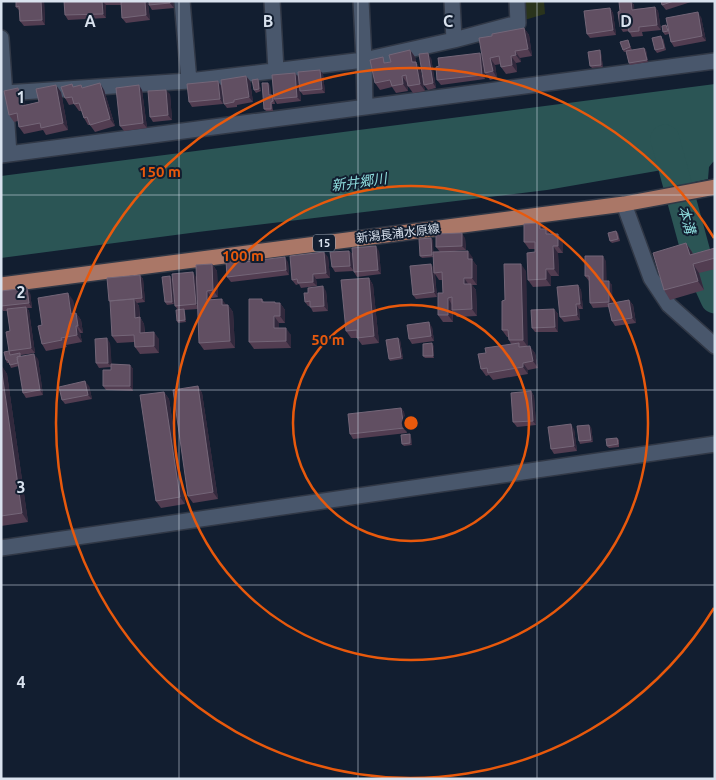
<svg xmlns="http://www.w3.org/2000/svg" width="716" height="780" font-family="Ubuntu,'Noto Sans JP',sans-serif">
	<style>
		.green { fill: #2a341c }
		.water { fill: #2b5555 }
		.lines { fill: none; stroke-linecap: round; stroke-linejoin: round }
		.river { stroke: #2b5555; stroke-width: 29 }
		.minor-casing { stroke: #313846; stroke-width: 18 }
		.major-casing { stroke: #313846; stroke-width: 18 }
		.minor { stroke: #49576c; stroke-width: 15 }
		.major { stroke: #aa7767; stroke-width: 15 }
		.wall { fill: #523d51 }
		.shaded-wall { fill: #32293d }
		.building { fill: #614f62; stroke: #746678 }
		.grid { fill: none; stroke: #d9e2ee; stroke-width: 1; stroke-opacity: 0.55 }
		.ring { fill: none; stroke: #e8590c; stroke-width: 2.5 }
		.labels { text-anchor: middle; dominant-baseline: central; stroke-width: 4; stroke-linejoin: round; paint-order: stroke }
		.shield { fill: #121e30; stroke: #9da7b5; stroke-width: 1 }
		.shield-label { font-size: 11px; font-weight: bold; fill: #d9e2ee }
		.street-label { font-size: 12px; fill: #d9e2ee; stroke: #121e30 }
		.water-label { font-size: 14px; font-style: italic; fill: #8ddbdc; stroke: #121e30 }
		.grid-label { font-size: 16px; text-anchor: middle; font-weight: bold; fill: #d9e2ee; stroke: #121e30; stroke-width: 4; stroke-linejoin: round; paint-order: stroke }
		.centre { fill: #e8590c; stroke: #121e30; stroke-width: 2.5 }
		.ring-label { font-size: 15px; text-anchor: middle; font-weight: bold; fill: #e8590c; stroke: #121e30; stroke-width: 4; stroke-linejoin: round; paint-order: stroke }
	</style>
	<rect width="100%" height="100%" fill="#121e30"/>
	<!-- green -->
	<path class="green" d="M520,1h24l1,13 -24,7z"/>
	<!-- water -->
	<path class="water" d="M715,84v77l-2,1 -4,5 -1,12 -22,5 -3,-9 -15,-6 -121,21 -349,42 -197,26v-82z"/>
	<g class="lines">
		<!-- river -->
		<path class="river" d="M665,139l34,125 16,35"/>
		<!-- minor casing -->
		<g class="minor-casing">
			<path id="minor" d="M182,1l7,80 175,-21 90,-20 64,-17 -1,-22
				M272,1l4,69
				M361,1l3,59 1,47
				M452,1l2,39
				M1,38l8,116
				M5,93l184,-12
				M1,155l714,-94
				M624,204l27,74 18,27 46,41
				M1,548l714,-104"/>
		</g>
		<!-- major casing -->
		<g class="major-casing">
			<path id="major" d="M1,285l623,-81 91,-17"/>
		</g>
		<!-- minor -->
		<use href="#minor" class="minor"/>
		<!-- major -->
		<use href="#major" class="major"/>
	</g>
	<!-- wall -->
	<path class="wall" d="M16,1h28l1,24 -21,1 -4,-5v-10l-4,-4z
		M64,1h82l2,3 2,16 -24,3 -4,-5 -1,-13h-15v13l-38,2 -3,-5z
		M149,1h27v1h-3l1,6 -22,2 -3,-5z
		M624,1h7l3,4v4l21,-2 3,4 3,19 -19,2 1,4 -11,1 -3,-6 -6,1 -3,-5v-16z
		M661,1h33l-28,9 -4,-5z
		M610,8l3,5 3,22 -26,3 -3,-4z
		M701,17l5,24 -32,6 -3,-5 -2,-8 -4,1 -2,-3 5,-4z
		M524,28l5,7 3,21 -12,2 1,4 -5,1 1,9 -11,2 -5,-7v-3l-6,1 2,13 -7,2 -5,-7 -1,-6 1,12 -44,6 -4,-5 45,-23z
		M663,38l3,12 -9,3 -2,-3z
		M628,40l4,10 -8,2 -1,-2z
		M644,48l2,2 2,12 -18,3 -1,-2z
		M410,50l5,7 1,5 4,7 5,22 -12,2 -5,-7 -1,-3 1,8 -12,2 -4,-6 -12,3 -5,-7 12,-21h4z
		M601,53l2,14 -11,1 -2,-2z
		M431,58l5,30 -8,2 -4,-5z
		M295,73l3,4 25,-3 2,19 -22,2 -3,-4 1,10 -24,3 -3,-5 1,5h-3l1,7h-7l-2,-2 6,-24 1,10h1l2,2z
		M246,76l4,5 3,21 -16,3v2l-10,1 -3,-4 -3,-18 2,18 -31,3 -3,-5 29,-21 3,5z
		M258,79l1,2 2,10 -5,2 -2,-3z
		M81,85l2,3 21,2 11,36 -20,6 -5,-7h-2l-4,-7 -2,-7h-3l-5,-7 -5,1 -4,-7 9,-11z
		M142,90l5,38 -23,3 -4,-5z
		M61,92l7,38 -22,5 -3,-5 -19,4 -5,-7 -1,-6 -4,1 -5,-7 14,-20 2,10 14,-3z
		M170,94l2,26 -19,2 -3,-5z
		M544,229h2l4,5h8l5,7v12h-5l1,23h-8v10l-18,1 -5,-7 7,-28v-3h-6l-5,-7z
		M616,231l2,2 2,8 -8,2 -2,-2z
		M465,238l1,12 -23,2 30,6v3l4,5v19h-5l4,5 1,26 -20,1 -4,-6v11h-10l-5,-7 5,-22 -1,-13h-3l-4,-6 2,23 -21,2 -3,-4 21,-27v-11l-12,1 -2,-2 13,-16v12h7l-4,-5z
		M686,243l6,9 1,2 22,-6v21l-16,4 5,17 -34,10 -6,-10z
		M349,251l4,4 1,16 -19,1 -3,-5z
		M379,251l2,23 -24,3 -3,-5z
		M328,257l2,21 -14,1 1,7 -16,2 -2,-4 -3,1 -4,-5z
		M244,259l2,2 42,1 1,13 -58,7 -4,-5z
		M606,261v20l6,4v18l17,-3 4,5 3,18 -21,3 -3,-5 -3,-14 -16,1 -3,-5 -1,-22 -4,-5z
		M212,264l5,7 1,26 -6,1v2l16,5 5,7 2,36 -31,2 -5,-7 -1,-34 -14,1 1,2 1,10 -8,1 -1,-2 1,-11 -3,-4 21,-29z
		M526,271l1,75 8,7 3,15 -10,2v4l-35,6 -4,-5 -3,1 -5,-7 5,-16 25,-9 -2,-4 -1,-3h-1l-5,-7 3,-30z
		M140,275l3,4 2,23 -8,1 2,3 1,11 4,7 1,9 14,6v14l-19,1 -5,-7 -1,-5 -17,1 -5,-7z
		M369,278l4,7 6,58 -17,2 -5,-7h-6l-5,-7z
		M172,279l2,25 -7,1 -2,-3z
		M578,285l3,5 2,19h-4l1,11 -16,2 -4,-5z
		M326,291l2,20 -15,1 -3,-6h-2l-3,-4z
		M30,293l2,15h-5l2,3 6,42 -14,2v1l17,3 5,36 -17,3 -3,-5 -4,-27 -8,2 -2,-5h-2l-1,-3 3,-9 1,-20 -3,-20h-4l-2,-3v-2z
		M262,299l2,3 16,1 5,7v13h-6v5l12,7v13l-37,1 -5,-7z
		M73,300l2,13h1l5,7 2,13h-3l2,9 -16,3 1,2 -21,4 -4,-7v-19z
		M554,309l4,5v18h-23l-3,-4z
		M432,327l2,14 -22,3 -3,-5z
		M398,338l2,2 3,19 -13,2 -1,-2z
		M110,343l1,21 19,1 3,4v22l-27,-1 -3,-4 8,-16v-3l-12,1 -3,-5z
		M434,346v12h-9l-2,-2z
		M1,360l1,7 5,7 21,148 -27,4z
		M89,386l3,13 -27,5 -3,-4z
		M198,386l4,7 16,106 -25,4 -5,-7z
		M531,391l3,5 2,29 -19,2 -4,-5z
		M164,392l5,7 16,105 -24,4 -5,-7z
		M401,408l3,4 3,21 -54,6 -3,-5z
		M591,427l2,15 -13,2 -1,-3z
		M574,429l3,22 -23,3 -3,-5z
		M411,437l1,8 -8,1 -2,-2z
		M617,438l2,2v7l-10,1 -2,-2z"/>
	<!-- shaded-wall -->
	<path class="shaded-wall" d="M41,1h3l1,24 -3,-5z
		M102,1l4,4v13l-3,-4z
		M145,1h1l2,3 2,16 -4,-5z
		M170,1l3,1 1,6 -4,-5z
		M631,1l3,4 1,9 -3,-4z
		M655,7l3,4 3,19 -4,-5z
		M610,8l3,5 3,22 -3,-5z
		M698,12l3,5 5,24 -4,-5z
		M524,28l5,7 3,21 -4,-7z
		M644,48l2,2 2,12 -1,-2z
		M410,50l5,7 1,5 4,7 5,22 -5,-7 -8,-22z
		M600,50l1,3 2,14 -2,-2z
		M515,51l5,7 1,4 -5,-7z
		M428,53l3,5 5,30 -3,-5z
		M480,53l3,4 2,22 -3,-4z
		M511,56l5,7 1,9 -5,-7z
		M490,58l5,7 2,13 -4,-7z
		M320,70l3,4 2,19 -3,-4z
		M295,73l3,4 3,24 -4,-4z
		M246,76l4,5 3,21 -4,-5z
		M402,76l5,7 1,8 -5,-7z
		M258,79l1,2 2,10 -2,-2z
		M218,81l3,5 2,18 -3,-5z
		M100,83l4,7 11,36 -5,-7z
		M268,83l2,2 1,13 -2,-3z
		M56,85l5,7 7,38 -5,-7z
		M139,85l3,5 5,38 -4,-5z
		M18,88l5,7 4,18 -5,-7z
		M166,90l4,4 2,26 -4,-5z
		M540,223l5,7 -5,-1z
		M462,233l3,5 1,12 -4,-4z
		M558,234l5,7v12l-5,-7z
		M431,238l2,2 1,17 -2,-2z
		M686,243l6,9 4,12 -6,-9z
		M376,246l3,5 2,23 -3,-4z
		M553,246l5,7 1,23 -5,-7z
		M349,251l4,4 1,16 -4,-5z
		M468,251l5,7v3l4,5v19l-5,-7 -4,-19z
		M324,252l4,5 2,21 -4,-5z
		M603,256l3,5 1,25 -4,-5z
		M285,257l3,5 1,13 -3,-5z
		M212,264l5,7 1,26 -5,-7z
		M431,264l3,4 3,29 -3,-5z
		M521,264l5,7 2,76 -5,-7z
		M693,264l6,9 5,17 -6,-9z
		M546,269l5,7v10l-5,-7z
		M193,272l3,5 3,32 -3,-5z
		M313,274l3,5 1,7 -4,-4z
		M140,275l3,4 2,23 -3,-4z
		M170,276l2,3 2,25 -2,-2z
		M369,278l4,7 6,58 -5,-7z
		M464,278l5,7 -5,-1z
		M609,281l3,4 1,22 -4,-5z
		M471,284l5,6 1,26 -5,-7z
		M578,285l3,5 2,19 -3,-5z
		M323,286l3,5 2,20 -4,-5z
		M27,288l3,5 2,15 -3,-5z
		M207,291l5,7v9l-5,-7z
		M68,293l5,7 3,21 -5,-7z
		M448,298l4,7 1,17 -5,-7z
		M134,299l5,7 1,19 -5,-7z
		M222,299l5,7 -5,-1z
		M629,300l4,5 3,18 -4,-5z
		M275,302l5,6v-5l5,7v13l-5,-7z
		M576,304l3,5 1,11 -3,-5z
		M228,305l5,7 2,36 -5,-7z
		M26,307l3,4 6,42 -4,-5z
		M184,309l1,3 1,10 -1,-2z
		M554,309l4,5v18l-3,-5z
		M76,313l5,7 2,13 -5,-7z
		M274,316l5,7v12l-5,-7z
		M140,317l4,7 1,16 -5,-7z
		M429,322l3,5 2,14 -3,-5z
		M76,326l4,7 2,9 -5,-7z
		M286,328l5,7v13l-5,-7z
		M154,332l5,7v14l-5,-7z
		M107,338l3,5 2,24 -4,-4z
		M398,338l2,2 3,19 -2,-2z
		M432,343l2,3v12l-1,-2z
		M530,346l5,7 3,15 -5,-7z
		M34,354l4,5 5,36 -3,-5z
		M1,360l1,6 5,8 21,148 -6,-9 -21,-142z
		M523,363l5,7v4l-5,-7z
		M130,365l3,4v22l-3,-5z
		M85,381l4,5 3,13 -4,-4z
		M198,386l4,7 16,106 -5,-7z
		M531,391l3,5 2,29 -3,-4z
		M164,392l5,7 16,105 -5,-7z
		M401,408l3,4 3,21 -3,-5z
		M571,424l3,5 3,22 -3,-5z
		M589,425l2,2 2,15 -2,-2z
		M410,434l1,3 1,8 -2,-2z"/>
	<!-- building -->
	<path class="building" d="M16,1h25l1,19 -22,1 -1,-15 -3,1z
		M64,1h38l1,13 -38,1z
		M126,1h19l1,14 -24,3 -1,-16z
		M149,1h21v2l-21,2z
		M624,1h7l1,9 23,-3 2,18 -18,2v4l-10,1 -1,-6 -8,1 -2,-15 2,-1 -1,-9z
		M661,1h13l-12,4z
		M610,8l3,22 -26,4 -3,-23z
		M698,12l4,24 -31,6 -5,-24z
		M666,25l2,6 -5,1 -1,-6z
		M524,28l4,21 -13,2 1,4 -5,1 1,9 -11,2 -2,-11 -9,2 3,13 -8,2 -6,-35 13,-2v-2z
		M661,36l3,12 -9,2 -3,-12z
		M628,40l2,7 -7,3 -3,-8z
		M644,48l3,12 -18,3 -3,-12z
		M410,50l2,12h4l4,22 -12,2 -2,-11 -4,1 1,8 -11,2 -2,-6 -15,3 -5,-23 13,-3 1,6 7,-1 -2,-7z
		M600,50l1,15 -11,1 -2,-14z
		M428,53l5,30 -9,2 -5,-31z
		M480,53l2,22 -45,5 -1,-13 3,-1 -1,-8z
		M320,70l2,19 -22,2 -2,-19z
		M295,73l2,24 -23,2 -2,-24z
		M246,76l3,21 -15,3v2l-10,2 -3,-24z
		M258,79l1,10 -5,1 -2,-10z
		M218,81l2,18 -31,3 -2,-18z
		M100,83l10,36 -20,6 -3,-8 -3,1 -5,-15 -5,1 -2,-7 -7,1 -4,-11 11,-3 1,3 8,-2 1,3z
		M262,83h6l1,12h3l1,6 -2,1v7h-7z
		M56,85l7,38 -22,5 -1,-5 -21,4 -2,-14 -8,2 -5,-24 14,-3 4,18 17,-4 -3,-13z
		M139,85l4,38 -23,3 -4,-38z
		M166,90l2,25 -18,2 -2,-26z
		M540,223v6h6v5h12v12h-5l1,23h-8v10l-18,1 -1,-27 8,-1v-10h-11v-18z
		M616,231l2,8 -8,2 -2,-8z
		M462,233v13l-26,1v-13z
		M431,238l1,17 -12,1 -1,-17z
		M686,243l4,12 25,-7v10l-22,6 5,17 -34,9 -11,-37z
		M376,246l2,24 -24,2 -2,-24z
		M349,251l1,15 -18,1 -2,-15z
		M468,251v8h4v19h-8v6h7l1,25 -20,1v-13l-4,1v17h-10v-22h5l-1,-21 -8,1 -1,-21z
		M324,252l2,21 -13,1v8l-15,1 -1,-4 -5,1 -2,-24z
		M585,256h18v25h6v21l-19,1 -1,-27h-4z
		M285,257l1,13 -59,7 -1,-16 18,-2v3z
		M212,264l1,26 -6,1v9l15,-1v6h6l2,36 -31,2 -3,-78z
		M431,264l3,28 -21,3 -3,-29z
		M504,264h17l2,76h-14l-1,-10h-6v-29l3,-1z
		M193,272l3,32 -21,2 -3,-32z
		M140,275l2,23 -33,3 -2,-23z
		M170,276l2,26h-7l-3,-25z
		M369,278l5,58 -17,2v-8l-11,1 -5,-51z
		M578,285l2,19h-4l1,11 -17,2 -3,-30z
		M323,286l1,20 -14,1v-6l-5,1 -1,-9h4v-5z
		M27,288l2,15 -28,3v-15z
		M68,293l3,21 5,-1 2,13h-2l1,9 -16,3 1,2 -20,4 -4,-18 4,-1 -4,-27z
		M134,299l1,19 5,-1v16l14,-1v14l-19,1 -1,-12 -22,1 -2,-35z
		M249,299h13v3h13v1h5v13h-6v12h12v13l-37,1z
		M629,300l3,18 -20,3 -4,-17z
		M26,307l5,41 -22,3 -3,-19 4,-1 -3,-22z
		M184,309l1,11 -8,1 -1,-11z
		M554,309l1,18 -23,1 -1,-18z
		M429,322l2,14 -22,3 -2,-14z
		M107,338l1,25h-12l-1,-24z
		M398,338l3,19 -12,2 -3,-19z
		M432,343l1,13h-10v-12z
		M519,343v4l11,-1 3,15 -10,2v4l-35,6 -1,-5 -6,1 -3,-15 8,-1 -1,-5z
		M9,351l1,4 10,-2v3l-3,1 1,2h-1l1,4 -8,2 -2,-5h-2l-2,-8z
		M34,354l6,36 -17,3 -6,-36z
		M111,364l19,1v21h-27v-16h8z
		M1,366l21,147 -21,3z
		M85,381l3,14 -26,5 -3,-13z
		M198,386l15,106 -25,4 -15,-106z
		M531,391l2,30 -20,1 -2,-29z
		M164,392l16,105 -24,4 -16,-106z
		M401,408l3,20 -54,6 -2,-20z
		M571,424l3,22 -23,3 -3,-22z
		M589,425l2,15 -12,1 -2,-15z
		M410,434v9l-8,1 -1,-9z
		M617,438l1,6 -11,2 -1,-7z"/>
	<!-- grid -->
	<path class="grid" d="M179,1v778M358,1v778M537,1v778M1,195h714M1,390h714M1,585h714"/>
	<!-- distance rings -->
	<g class="ring">
		<circle cx="411" cy="423" r="118"/>
		<circle cx="411" cy="423" r="237"/>
		<path d="M714 608A355 355 0 1 1 714 238"/>
	</g>
	<g class="labels">
		<!-- shield labels -->
		<rect class="shield" x="313" y="234.5" width="22" height="17" rx="4"/>
		<g class="shield-label">
			<text x="324" y="243">15</text>
		</g>
		<!-- street labels -->
		<g class="street-label">
			<text transform="translate(398 233) rotate(-7)">新潟長浦水原線</text>
		</g>
		<!-- water labels -->
		<g class="water-label">
			<text transform="translate(359 182) rotate(-8)">新井郷川</text>
			<text transform="translate(687 220) rotate(75)">本溝</text>
		</g>
	</g>
	<g class="grid-label">
		<text x="90" y="27">A</text>
		<text x="268" y="27">B</text>
		<text x="448" y="27">C</text>
		<text x="626" y="27">D</text>
		<text x="21" y="103">1</text>
		<text x="21" y="298">2</text>
		<text x="21" y="493">3</text>
		<text x="21" y="688">4</text>
	</g>
	<circle cx="411" cy="423" r="8" class="centre"/>
	<g class="ring-label">
		<text x="160" y="177">150 m</text>
		<text x="243" y="261">100 m</text>
		<text x="328" y="345">50 m</text>
	</g>
	<!-- border -->
	<rect width="716" height="780" fill="none" stroke="#d9e2ee" stroke-width="5"/>
</svg>
